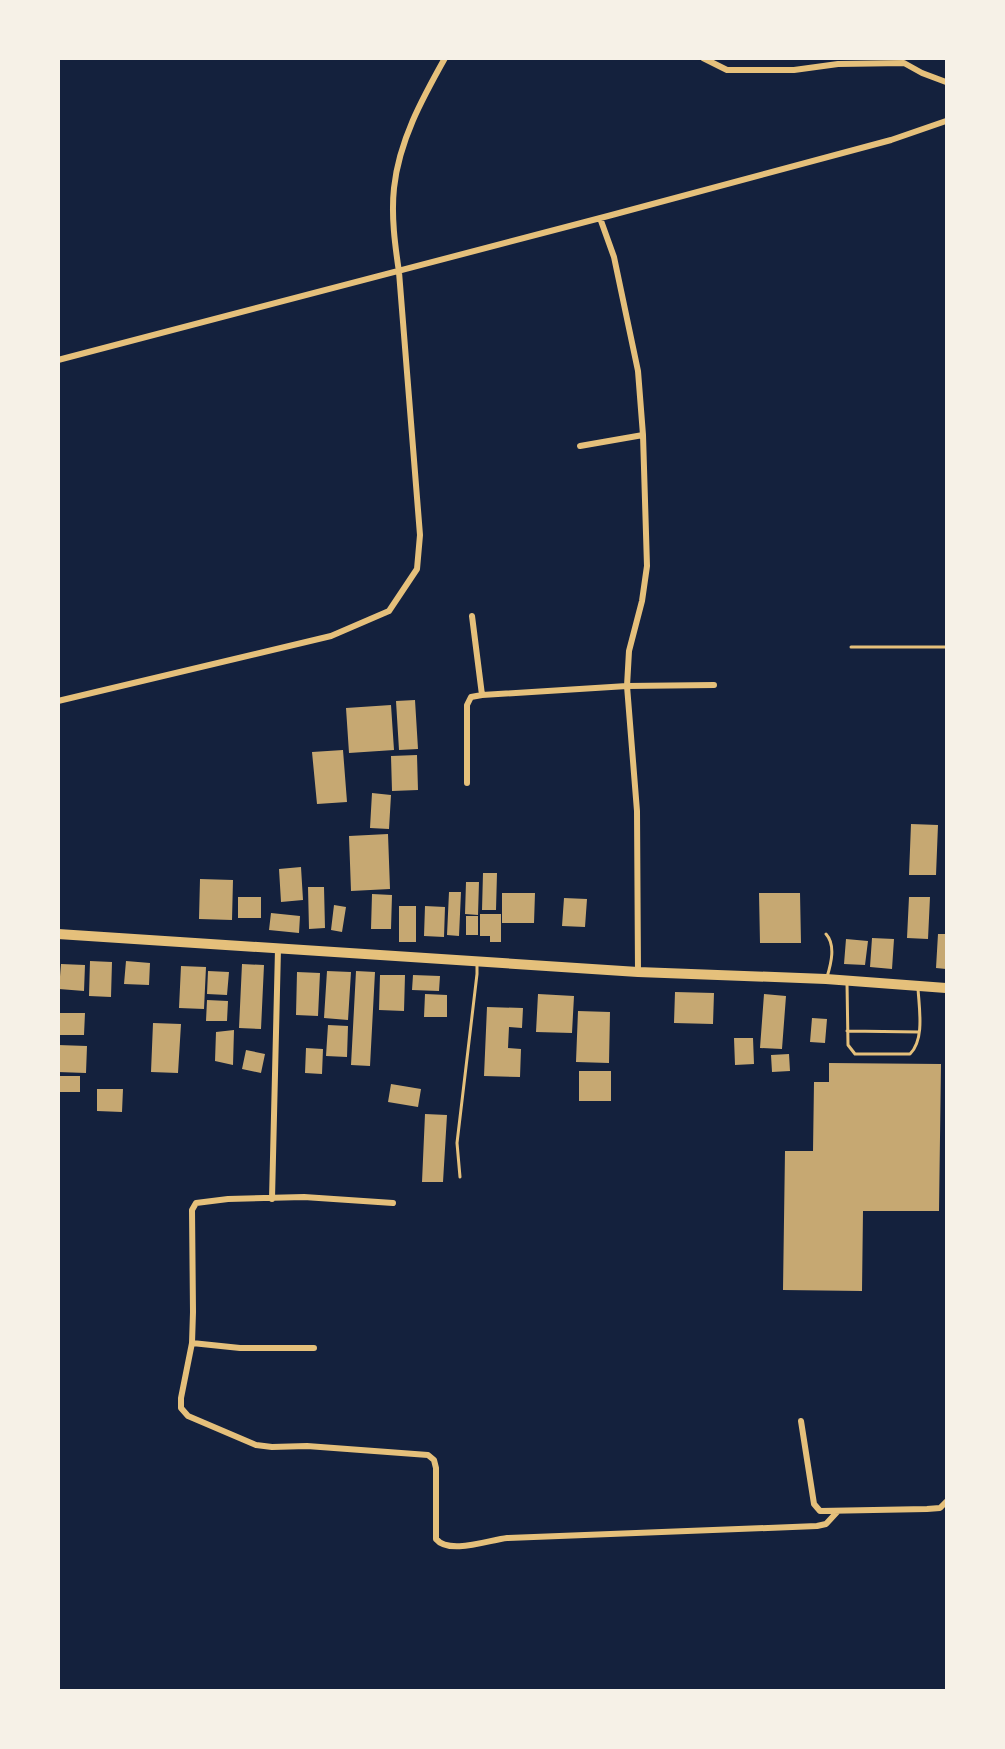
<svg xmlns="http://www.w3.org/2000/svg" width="1005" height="1749" viewBox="0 0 1005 1749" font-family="Overpass,sans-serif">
<rect width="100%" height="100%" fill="#14213d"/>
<path fill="#c6a872" d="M 415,700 L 418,749 L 399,750 L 396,701 Z
M 391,705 L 394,750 L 349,753 L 346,708 Z
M 343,750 L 347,802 L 317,804 L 312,752 Z
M 417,755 L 418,790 L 392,791 L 391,756 Z
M 372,793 L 391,795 L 389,829 L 370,828 Z
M 911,824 L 938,825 L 936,875 L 909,875 Z
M 388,834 L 390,889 L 351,891 L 349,836 Z
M 301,867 L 303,900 L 281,902 L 279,869 Z
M 483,873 L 497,873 L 496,910 L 482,910 Z
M 200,879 L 233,880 L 232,920 L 199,919 Z
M 466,882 L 479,882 L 478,915 L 465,914 Z
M 308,887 L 324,887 L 325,928 L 309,929 Z
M 449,892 L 461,892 L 459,936 L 447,935 Z
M 502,893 L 535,893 L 534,923 L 502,923 Z
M 759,893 L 800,893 L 801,943 L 760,943 Z
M 372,894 L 392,895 L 391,929 L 371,929 Z
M 238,897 L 261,897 L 261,918 L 238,918 Z
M 909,897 L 930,897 L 928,939 L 907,938 Z
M 564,898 L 587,899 L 585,927 L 562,926 Z
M 334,905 L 346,907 L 342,932 L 331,930 Z
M 399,906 L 416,906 L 416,942 L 399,942 Z
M 425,906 L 445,907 L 444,937 L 424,936 Z
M 271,913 L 300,916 L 299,933 L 269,930 Z
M 480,914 L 501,914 L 501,942 L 490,942 L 490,936 L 480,936 Z
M 466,916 L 478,916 L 478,935 L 466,935 Z
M 938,934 L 946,934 L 946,969 L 936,968 Z
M 872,938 L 894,939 L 892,969 L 870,967 Z
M 846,939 L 868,941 L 865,965 L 844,964 Z
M 90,961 L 112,962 L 111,997 L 89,996 Z
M 126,961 L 150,963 L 149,985 L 124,984 Z
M 61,964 L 85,965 L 84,991 L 59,989 Z
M 242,964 L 264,965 L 261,1029 L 239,1028 Z
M 181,966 L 206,967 L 204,1009 L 179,1008 Z
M 208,971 L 229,972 L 227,995 L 207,994 Z
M 327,971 L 351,972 L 348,1020 L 324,1018 Z
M 356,971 L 375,972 L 370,1066 L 351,1065 Z
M 297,972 L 320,973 L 318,1016 L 296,1015 Z
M 380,975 L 405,975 L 404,1011 L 379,1010 Z
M 413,975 L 440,976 L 439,991 L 412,990 Z
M 675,992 L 714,993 L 713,1024 L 674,1023 Z
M 425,994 L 447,995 L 447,1017 L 424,1017 Z
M 538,994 L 574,996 L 572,1033 L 536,1032 Z
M 764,994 L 786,996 L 782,1049 L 760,1048 Z
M 207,1000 L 228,1001 L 227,1021 L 206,1021 Z
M 487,1007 L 523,1008 L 522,1028 L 509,1027 L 508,1048 L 521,1049 L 520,1077 L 484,1076 Z
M 578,1011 L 610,1012 L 609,1063 L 576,1062 Z
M 58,1013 L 85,1013 L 84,1035 L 58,1035 Z
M 812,1018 L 827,1019 L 825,1043 L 810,1042 Z
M 153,1023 L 181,1024 L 178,1073 L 151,1072 Z
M 328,1025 L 348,1026 L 347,1057 L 326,1056 Z
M 234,1030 L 233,1065 L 215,1061 L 216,1032 Z
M 734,1038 L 753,1038 L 754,1064 L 735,1065 Z
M 58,1045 L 87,1046 L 86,1073 L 58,1072 Z
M 306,1048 L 323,1049 L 322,1074 L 305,1073 Z
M 246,1050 L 265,1054 L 261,1073 L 242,1069 Z
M 789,1054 L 790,1071 L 772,1072 L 771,1055 Z
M 829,1063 L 941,1064 L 939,1211 L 863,1211 L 862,1291 L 783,1290 L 785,1151 L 813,1151 L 814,1082 L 829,1082 Z
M 579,1071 L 611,1071 L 611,1101 L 579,1101 Z
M 58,1076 L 80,1076 L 80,1092 L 58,1092 Z
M 391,1084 L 421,1089 L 418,1107 L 388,1102 Z
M 97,1089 L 123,1089 L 122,1112 L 97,1111 Z
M 425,1114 L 447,1115 L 443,1182 L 422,1182 Z"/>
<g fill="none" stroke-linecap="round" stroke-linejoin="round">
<path stroke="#e5c07b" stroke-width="3" d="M 851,647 L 946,647
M 826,934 C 836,945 831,964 827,977
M 847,983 L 848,1045 L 855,1054 L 910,1054 C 925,1039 919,1008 918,988
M 847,1031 L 919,1032
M 460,1177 L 457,1143 L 477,974 L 477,964"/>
<path stroke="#e5c07b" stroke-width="6" d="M 703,58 L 727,70 L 794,70 L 838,64 L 904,63 L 922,73 L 946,82
M 600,218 L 614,257 L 638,371 L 643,435 L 647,566 L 642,601 L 629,651 L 627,686 L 637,811 L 638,972
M 58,360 L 608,216 L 891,140 L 946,121
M 580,446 L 643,435
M 472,616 L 482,695 L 627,686 L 714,685
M 58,701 L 331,636 L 389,611 L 417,569 L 420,535 L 399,272 C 395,245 391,216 394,188 C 399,141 422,99 445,58
M 467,783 L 467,705 L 471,697 L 482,695
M 272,1199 L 278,949
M 393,1203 L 304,1197 L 228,1199 L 196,1203 L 192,1210 L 193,1312 L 192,1343 L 181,1398 L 181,1408 L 188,1416 L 256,1445 L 272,1447 L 307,1446 L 428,1455 L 434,1460 L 436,1468 L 436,1539 C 449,1555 489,1540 507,1538 L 817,1526 L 826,1524 L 838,1511
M 192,1343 L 240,1348 L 314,1348
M 801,1421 L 814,1504 L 820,1511 L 927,1509 L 940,1508 L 946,1502"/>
<path stroke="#e5c07b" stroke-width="10" d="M 58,934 L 638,972 L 826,979 L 946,988"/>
</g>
<rect width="1005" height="1749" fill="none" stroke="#f6f1e7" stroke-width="120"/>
</svg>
